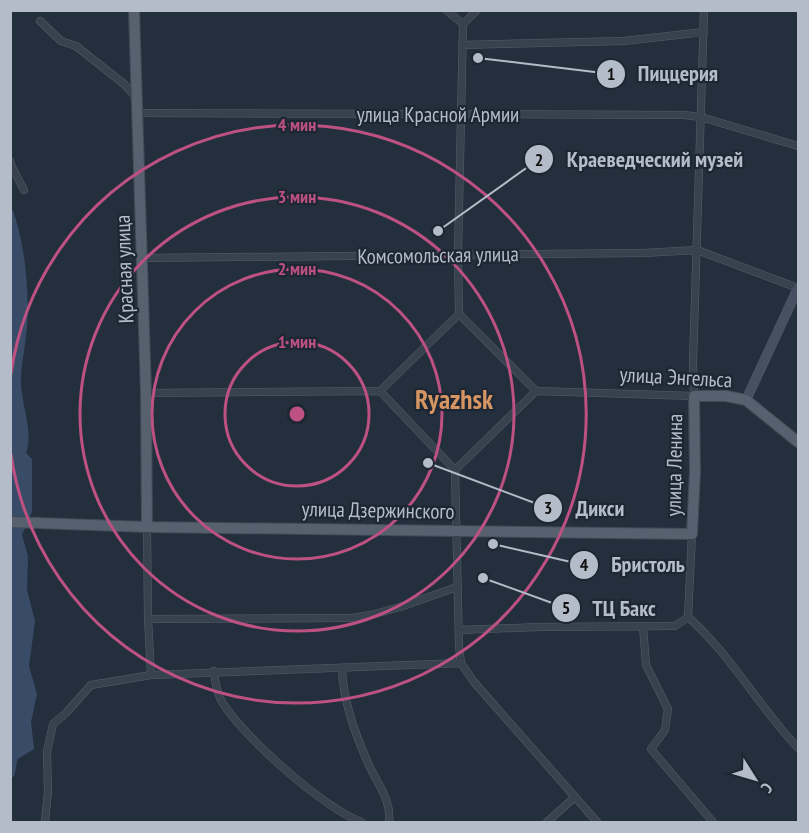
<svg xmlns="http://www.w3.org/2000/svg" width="809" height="833" viewBox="0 0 809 833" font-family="'PT Sans Narrow',sans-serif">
<rect width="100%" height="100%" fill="#242f3e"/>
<path fill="#394c67" d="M 10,204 C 24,234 30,293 27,326 C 26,344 21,363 21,381 C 21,404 34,433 26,453 L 32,459 L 32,512 L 22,535 L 28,556 L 27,590 L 35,621 L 29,666 L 37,694 L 31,722 L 34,749 L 11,763 Z"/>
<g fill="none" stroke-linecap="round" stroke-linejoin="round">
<path stroke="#394c67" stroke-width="10" d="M 10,773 L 14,749"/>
<g stroke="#565f6c" stroke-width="8">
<path id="street" d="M 446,10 L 463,24
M 40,21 L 61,41 L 76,46 L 124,84 L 136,97
M 463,24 L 477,10
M 462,45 L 624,41 L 704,32
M 138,113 L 684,115 L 701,117 L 798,146
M 10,161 L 12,167 L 24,190
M 143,258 L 643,253 L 697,250 L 798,288
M 459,314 L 458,254 L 463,24
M 459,314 L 536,391
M 536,391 L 694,396 L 693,362 L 704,10
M 146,393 L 380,391
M 455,470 L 459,646 L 461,663 L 474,682 L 597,822
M 455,470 L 380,391 L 459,314
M 455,470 L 536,391
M 147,527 L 148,619 L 151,675
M 692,534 L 688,617 C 731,655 759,707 798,748
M 148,619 L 351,618 L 371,615 L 400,607 L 457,587
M 643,626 L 646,665 L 668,709 L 665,730 L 651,749 L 713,822
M 459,630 L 539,627 L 675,626 L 688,617
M 342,669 C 343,700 355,734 368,763 C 376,782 392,800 389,822
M 214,671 C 215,681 216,689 220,698 C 237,732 326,810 361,822
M 45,822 L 48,791 L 47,752 L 53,724 L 66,713 L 91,685 L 151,675 L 461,663
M 547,822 L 575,797"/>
</g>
<g stroke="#565f6c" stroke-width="10">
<path id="secondary" d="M 746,400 L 798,288"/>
</g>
<g stroke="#414a57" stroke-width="12">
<path id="primary" d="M 134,10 L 146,393 L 147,527
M 10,522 L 147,527 L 692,534 L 695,471 L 694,396 L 726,396 L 746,400 L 798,442"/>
</g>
<use href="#street" stroke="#38414e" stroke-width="7"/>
<use href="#secondary" stroke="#465061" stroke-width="9"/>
<use href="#primary" stroke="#56606e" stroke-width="10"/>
</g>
<g fill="none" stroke="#bd5182" stroke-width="3">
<circle cx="297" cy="414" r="72"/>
<circle cx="297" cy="414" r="145"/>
<circle cx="297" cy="414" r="217"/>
<path d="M11 374A289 289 0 1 1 11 454"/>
</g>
<g text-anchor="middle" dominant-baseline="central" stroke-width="4.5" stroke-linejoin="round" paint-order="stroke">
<g font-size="21" fill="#b4bcc9" stroke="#1d2633">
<text x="438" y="114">улица Красной Армии</text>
<text transform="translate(438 255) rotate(-1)">Комсомольская улица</text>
<text transform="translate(124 269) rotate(-92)">Красная улица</text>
<text transform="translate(676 377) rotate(3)">улица Энгельса</text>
<text transform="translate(674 465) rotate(-89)">улица Ленина</text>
<text transform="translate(378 510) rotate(1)">улица Дзержинского</text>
</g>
<g font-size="27" font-weight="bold" fill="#d59563" stroke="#1d2633">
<text x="454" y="399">Ryazhsk</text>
</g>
</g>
<circle cx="297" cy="414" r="9" fill="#bd5182" stroke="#1d2633" stroke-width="3"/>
<g font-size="18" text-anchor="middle" font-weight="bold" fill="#bd5182" stroke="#1d2633" stroke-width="4.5" stroke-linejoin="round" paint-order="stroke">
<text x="297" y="131">4 мин</text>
<text x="297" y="203">3 мин</text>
<text x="297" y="275">2 мин</text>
<text x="297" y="348">1 мин</text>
</g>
<path fill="none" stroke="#b4bcc9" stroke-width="2" d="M478 58L611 74M438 231L539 159M428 463L548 508M493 544L584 565M483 578L566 608"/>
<g fill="#b4bcc9" stroke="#1d2633" stroke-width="2">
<circle cx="478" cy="58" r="6"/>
<circle cx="438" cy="231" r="6"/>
<circle cx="428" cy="463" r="6"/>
<circle cx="493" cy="544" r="6"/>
<circle cx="483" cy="578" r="6"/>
<circle cx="611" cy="74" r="15"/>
<circle cx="539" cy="159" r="15"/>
<circle cx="548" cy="508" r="15"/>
<circle cx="584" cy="565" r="15"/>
<circle cx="566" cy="608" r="15"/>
</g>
<g font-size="18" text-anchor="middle" font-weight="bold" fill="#111">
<text x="611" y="80">1</text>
<text x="539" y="166">2</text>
<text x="548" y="514">3</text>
<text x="584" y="571">4</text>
<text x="566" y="614">5</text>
</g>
<g font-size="22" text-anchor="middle" font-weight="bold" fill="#b4bcc9" stroke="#1d2633" stroke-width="4.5" stroke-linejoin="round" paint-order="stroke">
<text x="678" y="81">Пиццерия</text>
<text x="655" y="167">Краеведческий музей</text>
<text x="600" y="516">Дикси</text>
<text x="648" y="572">Бристоль</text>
<text x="624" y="616">ТЦ Бакс</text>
</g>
<rect width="809" height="833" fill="none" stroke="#b4bcc9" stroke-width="24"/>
<g transform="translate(755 779) rotate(127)" stroke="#1d2633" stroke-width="4.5" paint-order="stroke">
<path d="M0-4.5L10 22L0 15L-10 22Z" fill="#b4bcc9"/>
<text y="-9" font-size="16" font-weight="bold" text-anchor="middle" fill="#b4bcc9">С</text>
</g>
</svg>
